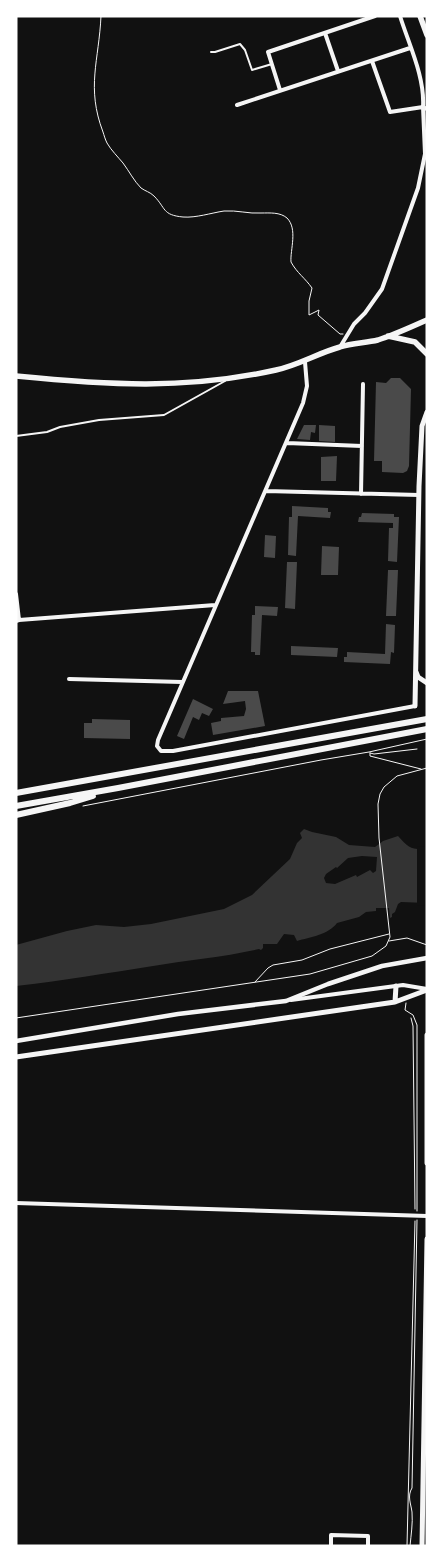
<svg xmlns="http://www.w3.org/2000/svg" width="443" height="1562" viewBox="0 0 443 1562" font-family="'DM Sans',sans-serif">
<rect width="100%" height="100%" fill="#111"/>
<path fill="#333" fill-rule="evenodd" d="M 304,829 L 312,832 L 336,837 L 349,845 L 375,847 L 383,841 L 398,836 C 409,848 411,850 427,849 L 427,903 L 401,902 L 398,904 L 395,912 L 392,914 L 392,917 L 390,918 L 389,908 L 376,908 L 376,911 L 366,912 L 359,917 L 337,923 C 328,935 310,937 297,941 L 294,935 L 284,934 L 277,944 L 263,944 L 263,948 L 261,950 L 259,949 C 224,957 188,960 153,966 C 107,973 62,981 16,986 L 16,945 L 67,931 L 96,925 L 124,927 L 151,924 L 224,909 L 252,895 L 290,859 L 297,843 L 302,838 L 300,833 ZM 362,856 L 377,857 L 376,871 L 373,873 L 370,870 L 357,877 L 356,875 L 335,884 L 326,883 L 324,878 L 326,874 L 336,867 L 337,868 L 348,858 Z"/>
<path fill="#111" d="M 427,846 L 427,906 L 417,905 L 417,847 Z"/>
<path fill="#4a4a4a" d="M 391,378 L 400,378 L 411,389 L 409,466 L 407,471 L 403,473 L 382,472 L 382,461 L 374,461 L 376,382 L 386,383 Z
M 304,425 L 316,425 L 315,433 L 311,432 L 310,440 L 297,439 Z
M 319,425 L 335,426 L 335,442 L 319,441 Z
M 337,456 L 336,481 L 321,481 L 321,457 Z
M 292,506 L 328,508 L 328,512 L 331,512 L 330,518 L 298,516 L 296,556 L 288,555 L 289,517 L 292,517 Z
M 362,513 L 394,514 L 394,517 L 399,517 L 397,562 L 388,561 L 389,528 L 393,528 L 393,523 L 358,522 L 359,517 L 361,517 Z
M 265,535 L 276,536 L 275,558 L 264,557 Z
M 322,546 L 339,547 L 338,575 L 321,575 Z
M 287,562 L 297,562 L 295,609 L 285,608 Z
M 388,570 L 398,570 L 396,616 L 386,616 Z
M 255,606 L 278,607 L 277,616 L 262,615 L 260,655 L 255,655 L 255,652 L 251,652 L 252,615 L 255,615 Z
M 386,624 L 395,625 L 394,653 L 391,652 L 390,664 L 344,662 L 344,657 L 347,657 L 347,652 L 385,654 Z
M 291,646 L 338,648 L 337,657 L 291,655 Z
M 228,691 L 258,691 L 265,726 L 213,735 L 211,723 L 221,721 L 221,718 L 244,716 L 246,709 L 245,701 L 223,704 Z
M 193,699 L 213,709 L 209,716 L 202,713 L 199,720 L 193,717 L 184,739 L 177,736 Z
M 92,719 L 130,720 L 130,739 L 84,738 L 84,723 L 92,723 Z"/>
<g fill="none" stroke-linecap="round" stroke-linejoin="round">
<path stroke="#f5f5f5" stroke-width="1" d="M 101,16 C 99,61 86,87 103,132 C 104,135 105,139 107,143 C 111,150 118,157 123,163 C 129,171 134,181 141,188 C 145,191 150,192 154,196 C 166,208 162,215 183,217 C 196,218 211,213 224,211 C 237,210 249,214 261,213 C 270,213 280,212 287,218 C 298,229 290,250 291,262 C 297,273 305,278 312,288 L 309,301 L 309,315 L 319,310 L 318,315 L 340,334 L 343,334
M 370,753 L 370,756 L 421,769
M 370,753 L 374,754 L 417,749
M 83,806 L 321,760 L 369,752 L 427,739
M 389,941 L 407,938 L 427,945
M 255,982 L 268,968 L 273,965 L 302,960 L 330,949 L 389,934
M 406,1003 L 405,1010 L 413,1015 L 417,1025 L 417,1211
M 16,1018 L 310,974 L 372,956 L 386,946 L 390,937 L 379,838 L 378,804 L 380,794 L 384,787 L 397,776 L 427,768
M 411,1018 L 413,1026 L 415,1209
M 407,1546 L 415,1221
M 410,1546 C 411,1535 413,1523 412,1512 C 411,1504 407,1496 412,1488 L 417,1220"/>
<path stroke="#f5f5f5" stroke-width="2" d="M 211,52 L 215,52 L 240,44 L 245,50 L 252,70 L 272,64
M 16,436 L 47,432 L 60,427 L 99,420 L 164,415 L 225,381"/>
<path stroke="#f5f5f5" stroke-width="4" d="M 400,16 C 409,45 425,77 423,107 L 427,109
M 325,33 L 338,71
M 280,90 L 268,52 L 375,16
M 237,105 L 410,48
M 340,347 L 354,324 L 365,313 L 382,289 L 418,188 L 425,154 L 423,107 L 390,112 L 372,61
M 305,362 L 307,386 L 303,403 L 158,740 L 157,746 L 161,751 L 173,751 L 415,706
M 287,443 L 362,446
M 266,491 L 419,495
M 361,494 L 363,384
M 16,594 L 19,620 L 16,621
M 19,620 L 215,605
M 69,679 L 182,682
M 291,1000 L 403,985 L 427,989
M 16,1203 L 427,1216
M 331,1546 L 331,1535 L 368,1536 L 368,1546"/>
<path stroke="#f5f5f5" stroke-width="4.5" d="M 16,1041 L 178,1014 L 286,1001 L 328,984 L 382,966 L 427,958"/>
<path stroke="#f5f5f5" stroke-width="5" d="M 416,672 L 418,677 L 427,683
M 415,706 L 419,486 L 422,426 L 427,412
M 395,1002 L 396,986
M 427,1035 L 427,1163
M 16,1057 L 395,1002 L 427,990
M 422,1546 L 427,1239"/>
<path stroke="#f5f5f5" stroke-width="5.5" d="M 420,16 L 427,35
M 388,336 L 415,342 L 427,354
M 16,376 C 107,385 186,390 276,370 C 299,365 318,353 340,347 C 352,343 365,343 378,340 C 394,335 411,327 427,320"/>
<path stroke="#f5f5f5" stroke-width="6" d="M 16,793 L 427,719
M 16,806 L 118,788 L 427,729
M 16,815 L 70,803 L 93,796"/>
</g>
<rect width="443" height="1562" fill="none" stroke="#ffffff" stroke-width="35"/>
</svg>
